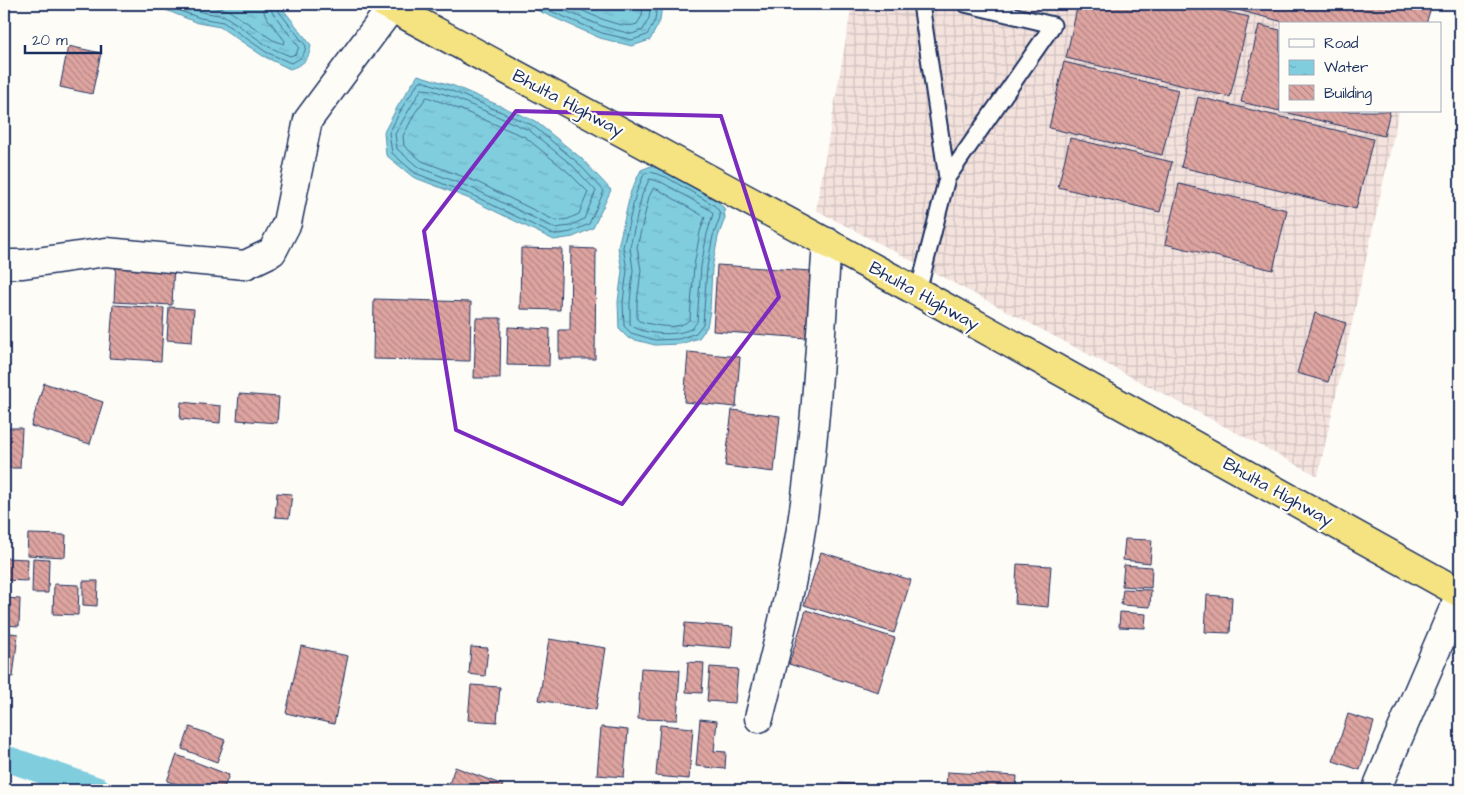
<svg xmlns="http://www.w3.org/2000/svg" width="1464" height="794" viewBox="0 0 1464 794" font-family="'Architects Daughter',sans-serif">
<defs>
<pattern id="industrial-grid" width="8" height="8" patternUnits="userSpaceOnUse" patternTransform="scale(1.25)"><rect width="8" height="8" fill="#f4e2dd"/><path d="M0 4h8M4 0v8" fill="none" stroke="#d1c2c0"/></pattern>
<pattern id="water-ripples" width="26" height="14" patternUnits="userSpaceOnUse" patternTransform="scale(1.25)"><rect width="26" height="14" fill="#80cdde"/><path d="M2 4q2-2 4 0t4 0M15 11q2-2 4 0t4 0" fill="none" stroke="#6eb0c1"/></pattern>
<pattern id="building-back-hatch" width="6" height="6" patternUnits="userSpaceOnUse" patternTransform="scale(1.25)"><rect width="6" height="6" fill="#dea4a0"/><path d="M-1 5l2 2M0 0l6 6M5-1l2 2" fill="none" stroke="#b38686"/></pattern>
</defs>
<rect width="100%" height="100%" fill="#fdfcf7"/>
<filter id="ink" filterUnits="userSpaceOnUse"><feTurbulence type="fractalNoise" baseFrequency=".02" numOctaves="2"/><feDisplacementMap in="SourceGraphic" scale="10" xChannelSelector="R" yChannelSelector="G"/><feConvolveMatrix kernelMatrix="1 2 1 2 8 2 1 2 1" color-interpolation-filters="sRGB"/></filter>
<g filter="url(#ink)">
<path fill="url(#industrial-grid)" d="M 852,4 L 1423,4 L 1419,24 L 1280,24 L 1280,111 L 1399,111 L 1318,476 L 816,210 Z"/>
<path fill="url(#water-ripples)" stroke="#588eab" d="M 151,4 L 279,4 L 311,45 C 309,60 304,64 290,69 L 263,56 L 220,27 L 198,23 Z
M 523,4 L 662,4 L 660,21 L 650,40 L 632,46 L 600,38 Z
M 418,75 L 454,86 L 535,121 L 581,158 L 611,190 L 593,228 L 573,237 L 554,240 L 470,199 L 413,177 L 386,155 L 384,132 L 399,104 Z
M 651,166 L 668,173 L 717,201 L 724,208 L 725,218 L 718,237 L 712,268 L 710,310 L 707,327 L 699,338 L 680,344 L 655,345 L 628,338 L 619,329 L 618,302 L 622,271 L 618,247 L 631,191 L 641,170 Z"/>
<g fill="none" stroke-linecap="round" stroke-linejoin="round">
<path stroke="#436e91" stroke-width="1" d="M 162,4 L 200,18 L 223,22 L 266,52 L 291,63 C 300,59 304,57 306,46 L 277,9 L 276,4
M 179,4 L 201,12 L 225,16 L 269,47 L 290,56 L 296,54 L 299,47 L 272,12 L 270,4
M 201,4 L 228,10 L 273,40 L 284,44 L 285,41 L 265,15 L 262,4
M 534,4 L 602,33 L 632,40 L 647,35 L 655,20 L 657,4
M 549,4 L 604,27 L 632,34 L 643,30 L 649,18 L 651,4
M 568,4 C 584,11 621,31 637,24 L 642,16 L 643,4
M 422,81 L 452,91 L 532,125 L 577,162 L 604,191 L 589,224 L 571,232 L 554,235 L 472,195 L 415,173 L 392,153 L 389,133 L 403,106 L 419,82 Z
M 422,89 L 432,90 L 450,96 L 529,130 L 573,166 L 596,191 L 584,219 L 570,226 L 555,228 L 474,189 L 418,167 L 397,149 L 395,134 L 409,110 Z
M 427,97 L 447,104 L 525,137 L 568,172 L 588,192 L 579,214 L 568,219 L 556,221 L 477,182 L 422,161 L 404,146 L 403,136 L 415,113 Z
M 651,172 L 666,177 L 714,205 L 719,211 L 720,217 L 713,236 L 707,267 L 703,324 L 696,333 L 679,339 L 655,340 L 631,333 L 624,326 L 623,302 L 627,270 L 623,247 L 636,193 L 644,174 Z
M 650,179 L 663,183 L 710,210 L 713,214 L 707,234 L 701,266 L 697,322 C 696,323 693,328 692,328 C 679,337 640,335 630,324 L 630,303 L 633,270 L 630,247 L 642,195 Z
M 654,188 L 659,190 L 705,217 L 700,232 L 694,266 L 690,319 C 679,332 653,325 639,321 L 637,319 L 637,303 L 641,270 L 637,247 L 649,197 Z"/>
<path stroke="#80cdde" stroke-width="26" d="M 4,760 L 11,760 L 98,790"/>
</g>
<path fill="url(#building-back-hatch)" stroke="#1b2f5e" d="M 1078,4 L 1193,4 L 1249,17 L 1230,97 L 1066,58 Z
M 1215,4 L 1432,4 L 1426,24 L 1291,24 Z
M 1259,25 L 1280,30 L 1280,111 L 1241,102 Z
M 68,46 L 101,53 L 92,94 L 60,87 Z
M 1064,62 L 1178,90 L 1162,155 L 1049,128 Z
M 1198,97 L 1373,139 L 1356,209 L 1181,167 Z
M 1280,111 L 1390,111 L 1384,136 Z
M 1070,138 L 1172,162 L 1160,212 L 1058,187 Z
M 1179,184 L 1287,210 L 1273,270 L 1165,244 Z
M 521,248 L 562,249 L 560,310 L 520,309 Z
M 571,248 L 596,249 L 595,359 L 559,359 L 559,330 L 570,330 Z
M 116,260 L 174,263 L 172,305 L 114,302 Z
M 717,265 L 811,271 L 806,338 L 713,331 Z
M 374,299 L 471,302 L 470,361 L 373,359 Z
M 113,305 L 164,308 L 161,361 L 109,358 Z
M 169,307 L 194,309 L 192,342 L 167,340 Z
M 1315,313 L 1346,323 L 1328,382 L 1297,373 Z
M 476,318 L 501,318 L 500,378 L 474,378 Z
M 508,327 L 550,329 L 549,366 L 507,365 Z
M 688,352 L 740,357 L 736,407 L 684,402 Z
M 44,383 L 103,402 L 90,444 L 31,426 Z
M 239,394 L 279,397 L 277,423 L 237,420 Z
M 181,402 L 221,406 L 220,423 L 180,419 Z
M 732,410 L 780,416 L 774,472 L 725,466 Z
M 4,428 L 22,428 L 20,468 L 4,468 Z
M 277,493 L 292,494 L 289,518 L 275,517 Z
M 28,534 L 66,535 L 65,557 L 27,555 Z
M 1125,539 L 1152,540 L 1150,563 L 1123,560 Z
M 821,552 L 911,580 L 894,633 L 804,605 Z
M 4,558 L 28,559 L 27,581 L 4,580 Z
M 33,558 L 49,559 L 48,593 L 32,593 Z
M 1017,564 L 1051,566 L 1048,607 L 1015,604 Z
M 1124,565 L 1152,567 L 1151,588 L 1122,586 Z
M 83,581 L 98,581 L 97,606 L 83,605 Z
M 54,584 L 79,585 L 78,615 L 53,614 Z
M 1123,589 L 1151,590 L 1150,607 L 1121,605 Z
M 1207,595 L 1232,597 L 1230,633 L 1205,632 Z
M 4,598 L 20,599 L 19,626 L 4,625 Z
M 806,610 L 895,638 L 878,692 L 789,664 Z
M 1120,612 L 1146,614 L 1145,628 L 1119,627 Z
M 685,623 L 733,627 L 731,648 L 683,644 Z
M 4,632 L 18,634 L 13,677 L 4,676 Z
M 549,639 L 606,648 L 596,710 L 539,700 Z
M 301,646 L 348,656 L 334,724 L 286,713 Z
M 471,647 L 488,648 L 485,676 L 469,674 Z
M 688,662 L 704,663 L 702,693 L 686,692 Z
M 710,667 L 738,669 L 735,703 L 707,701 Z
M 641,668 L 680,670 L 677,720 L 638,719 Z
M 471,685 L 500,687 L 497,722 L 468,720 Z
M 1348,714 L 1374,722 L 1360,770 L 1333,761 Z
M 700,719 L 717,721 L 714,751 L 726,752 L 725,769 L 696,766 Z
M 660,725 L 693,728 L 689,779 L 656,776 Z
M 190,727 L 225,740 L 217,762 L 182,749 Z
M 601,727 L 628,730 L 624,777 L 597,775 Z
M 177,755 L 229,775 L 223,790 L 192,790 L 167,781 Z
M 455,767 L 503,785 L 500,790 L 447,790 Z
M 947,772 L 1017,776 L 1016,790 L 946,790 Z
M 836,783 L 876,785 L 876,790 L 836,790 Z"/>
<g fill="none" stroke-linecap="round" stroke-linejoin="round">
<g stroke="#1b2f5e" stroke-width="19">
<path id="service" d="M 921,4 L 947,178
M 918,292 L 947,178 L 1053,25 L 965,4"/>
</g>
<g stroke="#1b2f5e" stroke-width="31">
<path id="minor" d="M 4,264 L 23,264 L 106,252 L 245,265 L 272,252 L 287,223 L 308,120 L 394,4
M 759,718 C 774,659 789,601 799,541 C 816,443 820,341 827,242
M 1377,790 L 1379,783 L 1460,594"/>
</g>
<g stroke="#1b2f5e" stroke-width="31">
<path id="trunk" d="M 385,4 L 918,292 L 1460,593"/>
</g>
<use href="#service" stroke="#fdfcf7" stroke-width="15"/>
<use href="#minor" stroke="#fdfcf7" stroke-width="28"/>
<use href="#trunk" stroke="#f5e382" stroke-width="28"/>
</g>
</g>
<path fill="none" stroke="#7b2cbf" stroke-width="4" stroke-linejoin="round" d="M 516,111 L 721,116 L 779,297 L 622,504 L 456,430 L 424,231 Z"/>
<g text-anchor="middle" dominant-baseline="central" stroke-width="4.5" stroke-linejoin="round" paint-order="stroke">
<g font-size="18" fill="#1b2f5e" stroke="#fdfcf7">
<text transform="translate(568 103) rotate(28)">Bhulta Highway</text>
<text transform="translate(924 296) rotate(29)">Bhulta Highway</text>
<text transform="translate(1278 492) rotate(29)">Bhulta Highway</text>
</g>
</g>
<rect width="1464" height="794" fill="none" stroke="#fdfcf7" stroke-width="20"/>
<rect x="10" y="10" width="1444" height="774" fill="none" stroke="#1b2f5e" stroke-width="2" filter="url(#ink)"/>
<rect x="1279" y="22" width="162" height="90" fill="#fdfcf7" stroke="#a3aaba"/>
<rect x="1289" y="39" width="25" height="8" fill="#fdfcf7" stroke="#a3aaba"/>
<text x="1324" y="48" font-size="15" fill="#1b2f5e">Road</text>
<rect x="1289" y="60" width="25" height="15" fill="url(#water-ripples)" stroke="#a3aaba"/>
<text x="1324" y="72" font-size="15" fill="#1b2f5e">Water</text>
<rect x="1289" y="85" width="25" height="15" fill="url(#building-back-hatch)" stroke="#a3aaba"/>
<text x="1324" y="98" font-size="15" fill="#1b2f5e">Building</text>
<path d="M25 45v8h76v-8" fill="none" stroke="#1b2f5e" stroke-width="2.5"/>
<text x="32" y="45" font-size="15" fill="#1b2f5e" stroke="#fdfcf7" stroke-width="4" paint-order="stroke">20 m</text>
</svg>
